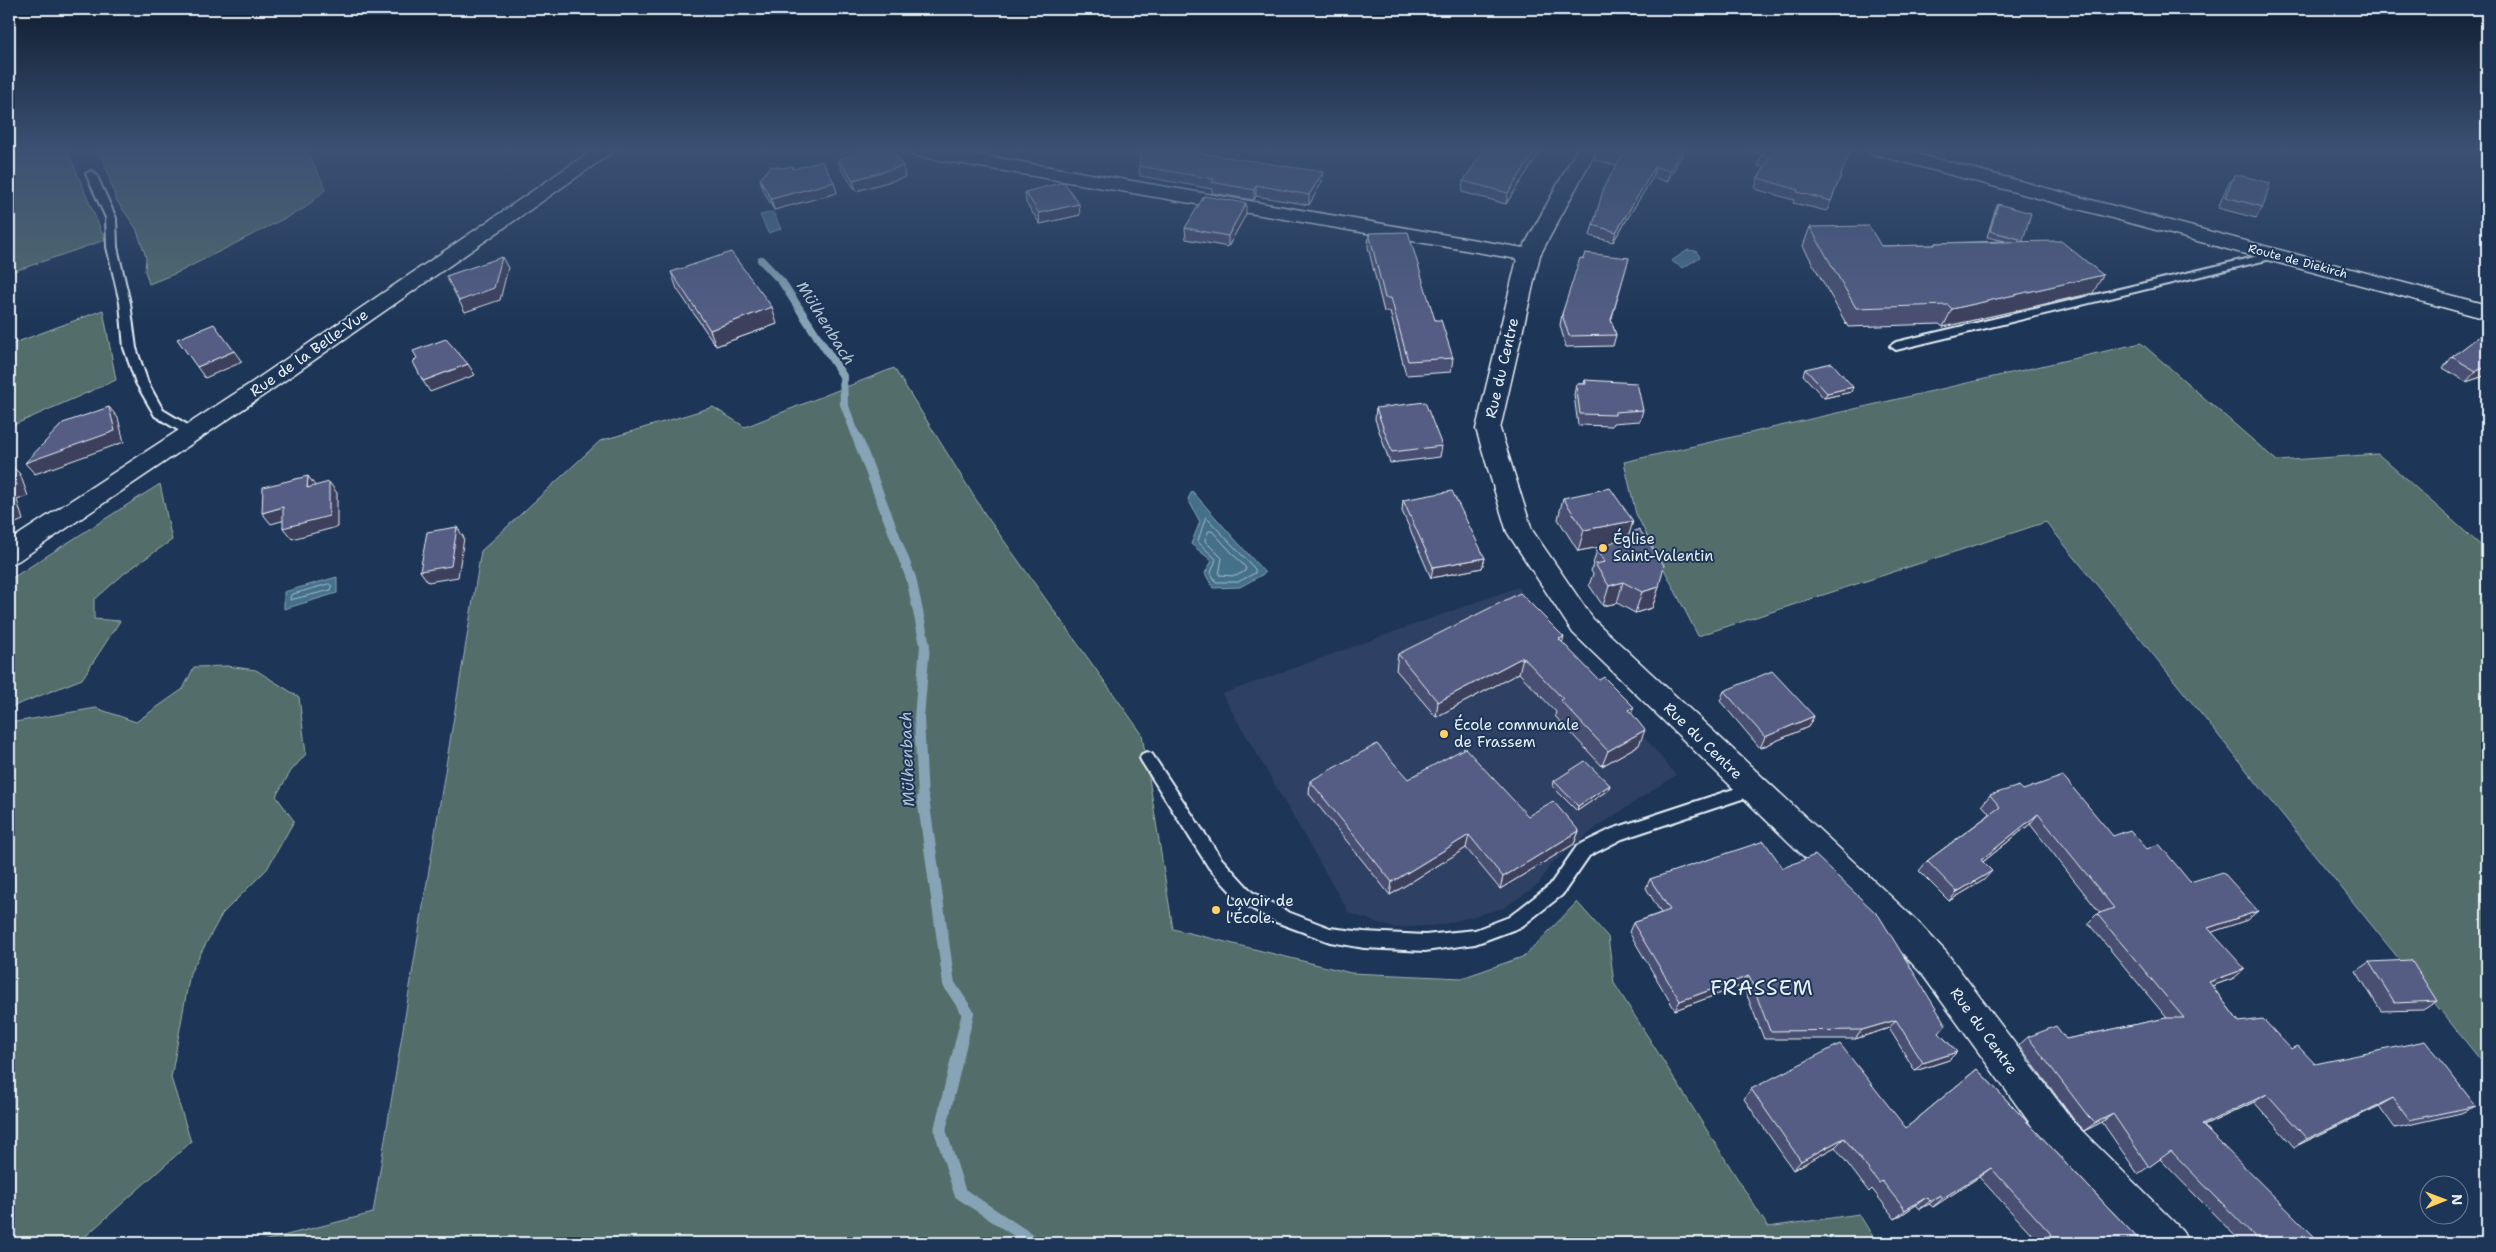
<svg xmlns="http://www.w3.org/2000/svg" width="2496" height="1252" viewBox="0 0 2496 1252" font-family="'Shantell Sans',sans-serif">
<rect width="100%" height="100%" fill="#1d3557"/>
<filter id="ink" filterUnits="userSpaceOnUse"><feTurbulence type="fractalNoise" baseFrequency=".02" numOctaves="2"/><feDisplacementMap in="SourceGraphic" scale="10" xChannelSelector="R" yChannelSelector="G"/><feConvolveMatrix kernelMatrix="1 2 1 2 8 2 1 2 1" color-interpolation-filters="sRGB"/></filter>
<g filter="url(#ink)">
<path fill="#2e4164" d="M 1518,587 L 1676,775 L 1597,827 L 1550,865 L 1539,884 L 1504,908 L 1441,925 L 1394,928 L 1349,913 L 1222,694 Z"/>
<path fill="#536d6a" stroke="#9eafb1" d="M 9,149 L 67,149 L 105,240 L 9,273 Z
M 97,149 L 306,149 L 326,189 L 305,208 L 179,272 L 149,284 L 145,271 L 146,257 L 136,228 L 116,200 L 105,164 Z
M 103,310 L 116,380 L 9,427 L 9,345 Z
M 2141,343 L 2277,461 L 2378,454 L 2487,551 L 2487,1068 L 2046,522 L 1698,636 L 1636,514 L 1624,462 Z
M 894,368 L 985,514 L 1142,734 L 1173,929 L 1351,973 L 1462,978 L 1525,956 L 1577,902 L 1608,937 L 1614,983 L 1768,1227 L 1859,1214 L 1877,1243 L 255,1243 L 373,1213 L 481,551 L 600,441 L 713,407 L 745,427 Z
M 160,484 L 172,540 L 126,572 L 94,600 L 94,619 L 120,621 L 82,679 L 9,708 L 9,580 Z
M 227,666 L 256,670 L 299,697 L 306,754 L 291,771 L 276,796 L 294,821 L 267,869 L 222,914 L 190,973 L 171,1078 L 191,1142 L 78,1243 L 9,1243 L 9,723 L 96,708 L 136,722 L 183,689 L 194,667 Z"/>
<path fill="#44708a" stroke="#86a4b6" d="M 773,212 L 781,229 L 768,233 L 760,215 Z
M 1688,250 L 1696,251 L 1700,257 L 1683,268 L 1671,261 Z
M 1192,491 L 1265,573 L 1240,587 L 1213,588 L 1205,573 L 1212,561 L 1191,544 L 1200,522 L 1188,499 Z
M 337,577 L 337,593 L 284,609 L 284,592 Z"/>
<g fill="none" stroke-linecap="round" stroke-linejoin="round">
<path stroke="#a6bdcc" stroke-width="1" d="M 1206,517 L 1255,569 L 1255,573 L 1238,582 L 1216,582 L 1211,573 L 1216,559 L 1198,542 Z
M 1209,531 L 1212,531 L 1246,568 L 1245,571 L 1236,576 L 1219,575 L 1222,558 L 1205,541 Z
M 329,584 L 332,586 L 331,590 L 290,600 L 291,595 Z"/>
<path stroke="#86a4b6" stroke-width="8" d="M 761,260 L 782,282 L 843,376 L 844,404 L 857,438"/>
<path stroke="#86a4b6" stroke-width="10" d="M 857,437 L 911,578 L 925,645 L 919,718 L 923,799"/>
<path stroke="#86a4b6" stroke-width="12" d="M 923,798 L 949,984 L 968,1013 L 940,1130 L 960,1193 L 1035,1243"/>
<g stroke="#e8f1f8" stroke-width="4">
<path id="service" d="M 91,171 L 96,174 L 116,218 L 117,247 L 130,303 L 136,348 L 148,383 L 163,410 L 196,430 L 198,433 L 196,436 L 188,436 L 155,416 L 136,383 L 124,348 L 120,303 L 107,247 L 106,218 L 86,174 Z
M 2275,252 L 2280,255 L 2279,257 L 1896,350 L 1890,346 L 1896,342 Z
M 1147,752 L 1152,754 L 1221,858 L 1252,892 L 1288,912 L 1330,928 L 1364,932 L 1425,935 L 1475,930 L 1509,917 L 1550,885 L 1577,846 L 1612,829 L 1752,783 L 1757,784 L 1760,789 L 1757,794 L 1622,839 L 1589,856 L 1562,895 L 1521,927 L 1475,944 L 1425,951 L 1364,948 L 1330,942 L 1276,922 L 1240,902 L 1209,868 L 1142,762 L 1140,758 L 1142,754 Z"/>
</g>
<g stroke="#e8f1f8" stroke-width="3">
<path id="minor" d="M 1529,249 L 1536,251 L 1540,255 L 1500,429 L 1532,530 L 1593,619 L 1917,921 L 1946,952 L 2076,1125 L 2182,1230 L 2188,1243 L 2142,1243 L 2050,1151 L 1922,974 L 1893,943 L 1573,633 L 1507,532 L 1476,429 L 1518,255 L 1522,251 Z"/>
</g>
<g stroke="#e8f1f8" stroke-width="3">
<path id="tertiary" d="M 594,149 L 617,149 L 264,395 L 18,561 L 9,564 L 9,541 L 248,385 Z
M 901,149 L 945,149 L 1523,248 L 1577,149 L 1597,149 L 1540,255 L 1536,259 L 1529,261 L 911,155 L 904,153 Z"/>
</g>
<g stroke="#e8f1f8" stroke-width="3">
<path id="secondary" d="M 1867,149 L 1899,149 L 2487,305 L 2487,319 L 1870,153 Z"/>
</g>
<use href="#service" fill="#1d3557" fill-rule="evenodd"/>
<use href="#minor" fill="#1d3557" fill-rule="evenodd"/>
<use href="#tertiary" fill="#1d3557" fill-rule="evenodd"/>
<use href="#secondary" fill="#1d3557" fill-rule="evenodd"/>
</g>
<path fill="#495072" stroke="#e8f1f8" d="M 1542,149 L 1506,204 L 1462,192 L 1463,181 Z
M 1596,149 L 1685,149 L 1667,182 L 1653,177 L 1613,242 L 1590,236 L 1593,225 L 1617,166 L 1594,159 Z
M 1752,149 L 1851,149 L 1827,211 L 1793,203 L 1794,200 L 1755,189 L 1758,178 L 1765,167 L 1758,166 L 1762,154 L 1751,151 Z
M 838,159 L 905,177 L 856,191 L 841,169 Z
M 1139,166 L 1323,172 L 1322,182 L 1309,205 L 1256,196 L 1254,200 L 1212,193 L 1212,189 L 1140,176 Z
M 783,168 L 793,169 L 837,193 L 774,210 L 763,190 L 760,179 Z
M 2234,176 L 2263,207 L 2256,218 L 2218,208 L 2227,186 Z
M 1025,192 L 1080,215 L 1040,224 L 1026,203 Z
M 1998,204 L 2023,240 L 2023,241 L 2093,293 L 1943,327 L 1939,324 L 1848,327 L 1803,246 L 1810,227 L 1881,246 L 1934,245 L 1935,243 L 2005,241 L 1987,237 L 1995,210 Z
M 1246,214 L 1228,247 L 1186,239 L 1185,228 Z
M 1369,233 L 1435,320 L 1453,358 L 1451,372 L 1406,375 L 1390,312 L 1384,312 L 1368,247 Z
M 1629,258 L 1611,321 L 1616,335 L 1613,346 L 1566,347 L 1560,325 L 1562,314 L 1583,259 Z
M 671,272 L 777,324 L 716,346 L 677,289 Z
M 2487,332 L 2487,375 L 2466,382 L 2443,368 L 2452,357 Z
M 1805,369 L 1851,392 L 1824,398 L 1803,375 Z
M 1585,380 L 1643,410 L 1640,421 L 1613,423 L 1612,426 L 1578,425 L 1574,395 L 1576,384 L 1584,384 Z
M 1376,408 L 1442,446 L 1440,457 L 1390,463 L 1375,419 Z
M 1563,498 L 1633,521 L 1629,533 L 1659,587 L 1652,608 L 1635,613 L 1617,603 L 1603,606 L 1589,585 L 1593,574 L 1591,571 L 1597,550 L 1605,546 L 1578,551 L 1558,519 Z
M 1403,500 L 1485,558 L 1482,568 L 1431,578 L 1402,511 Z
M 1562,643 L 1632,714 L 1639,745 L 1602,766 L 1555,716 L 1556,712 L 1519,673 L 1436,717 L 1396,670 L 1398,654 Z
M 1724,691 L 1814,716 L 1808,727 L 1760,748 L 1720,701 Z
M 1408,779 L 1528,816 L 1579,831 L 1574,844 L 1500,889 L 1466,848 L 1390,895 L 1309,794 L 1310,781 Z
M 1554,781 L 1610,785 L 1608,790 L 1577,811 L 1553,787 Z
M 2023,790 L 2113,836 L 2147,849 L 2190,882 L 2247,920 L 2212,932 L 2234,978 L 2212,986 L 2239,1022 L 2291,1049 L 2315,1064 L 2476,1106 L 2461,1113 L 2395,1128 L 2379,1106 L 2294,1147 L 2254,1102 L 2204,1126 L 2307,1243 L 2242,1243 L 2160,1159 L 2138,1174 L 2102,1122 L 2084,1131 L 2077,1124 L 2019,1045 L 2028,1037 L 2066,1039 L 2167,1018 L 2088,923 L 2097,914 L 2100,913 L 2030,824 L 1983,862 L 1984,880 L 1949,901 L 1919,871 L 1927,861 L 1990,814 L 1982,805 L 1990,795 Z
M 1783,868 L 1957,1052 L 1949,1060 L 1915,1071 L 1889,1028 L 1855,1039 L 1764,1039 L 1743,985 L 1675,1010 L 1629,932 L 1633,923 L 1661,913 L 1646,888 L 1650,879 Z
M 2369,962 L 2437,1001 L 2423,1010 L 2381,1011 L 2356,971 Z
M 1977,1069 L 2142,1243 L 2038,1243 L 2039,1242 L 1979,1177 L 1933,1207 L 1929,1204 L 1920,1209 L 1916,1205 L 1895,1219 L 1872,1189 L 1869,1192 L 1835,1147 L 1793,1170 L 1744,1099 L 1751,1089 L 1906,1128 Z"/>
<path fill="#3c415c" stroke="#e8f1f8" d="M 1537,149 L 1542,149 L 1506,204 L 1508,193 Z
M 1682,149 L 1685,149 L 1667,182 L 1670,171 Z
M 903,166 L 905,177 L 856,191 L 853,180 Z
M 1655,167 L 1653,177 L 1613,242 L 1616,232 Z
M 1323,172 L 1322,182 L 1309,205 L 1309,195 Z
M 834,182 L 837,193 L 774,210 L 771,199 Z
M 1256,185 L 1256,196 L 1254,200 L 1254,190 Z
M 1246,203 L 1246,214 L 1228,247 L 1228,236 Z
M 1079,204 L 1080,215 L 1040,224 L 1039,213 Z
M 502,257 L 508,268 L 500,300 L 465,312 L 459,301 Z
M 2103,275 L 2093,293 L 1943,327 L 1952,309 Z
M 772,307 L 777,324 L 716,346 L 710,330 Z
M 234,351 L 242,362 L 205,378 L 197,367 Z
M 468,364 L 475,375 L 430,392 L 423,381 Z
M 2487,367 L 2487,375 L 2466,382 L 2476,371 Z
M 1853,387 L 1851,392 L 1824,398 L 1827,393 Z
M 109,407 L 118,418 L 124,442 L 35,474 L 25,463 Z
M 9,463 L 20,474 L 28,496 L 17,500 L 23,520 L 9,526 Z
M 308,476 L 316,487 L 307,488 Z
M 329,482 L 337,493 L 337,527 L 292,539 L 283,528 Z
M 283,507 L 292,518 L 271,524 L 262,513 Z
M 1633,521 L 1627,542 L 1578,551 L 1584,530 Z
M 457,527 L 464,538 L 458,577 L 428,582 L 420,571 Z
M 1485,558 L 1482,568 L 1431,578 L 1433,567 Z
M 1623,582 L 1617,603 L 1603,606 L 1609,586 Z
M 1659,587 L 1652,608 L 1635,613 L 1642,592 Z
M 1564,637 L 1559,653 L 1559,639 Z
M 1523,657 L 1519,673 L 1436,717 L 1438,702 Z
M 1634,707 L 1628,722 L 1629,710 Z
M 1814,716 L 1808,727 L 1760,748 L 1765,737 Z
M 1645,730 L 1639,745 L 1602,766 L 1608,751 Z
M 1610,785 L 1608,790 L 1577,811 L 1578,806 Z
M 2038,814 L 2030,824 L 1974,869 L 1981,860 Z
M 1579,831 L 1574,844 L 1500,889 L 1503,877 Z
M 1469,835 L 1466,848 L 1390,895 L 1392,882 Z
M 1992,871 L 1984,880 L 1949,901 L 1957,892 Z
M 2258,911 L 2247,920 L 2198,937 L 2208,928 Z
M 2245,969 L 2234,978 L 2198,991 L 2209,982 Z
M 1749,976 L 1743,985 L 1675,1010 L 1680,1001 Z
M 1896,1020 L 1889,1028 L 1855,1039 L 1862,1030 Z
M 1957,1052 L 1949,1060 L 1915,1071 L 1923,1063 Z
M 2267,1094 L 2254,1102 L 2191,1132 L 2202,1125 Z
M 2393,1098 L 2379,1106 L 2294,1147 L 2307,1139 Z
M 2113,1114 L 2102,1122 L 2084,1131 L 2095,1123 Z
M 1844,1138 L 1835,1147 L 1793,1170 L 1801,1161 Z
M 1991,1168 L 1979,1177 L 1933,1207 L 1943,1198 Z
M 1940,1195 L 1929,1204 L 1920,1209 L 1930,1201 Z
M 1927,1197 L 1916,1205 L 1895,1219 L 1905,1210 Z"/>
<path fill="#555d84" stroke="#e8f1f8" d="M 872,149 L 891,149 L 903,166 L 853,180 L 838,159 Z
M 1142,149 L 1174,149 L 1323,172 L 1309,195 L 1256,185 L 1254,190 L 1212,182 L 1214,179 L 1139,166 Z
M 1485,149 L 1537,149 L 1508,193 L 1463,181 Z
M 1597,149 L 1682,149 L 1670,171 L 1655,167 L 1616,232 L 1593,225 L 1604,187 L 1622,156 Z
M 1765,149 L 1851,149 L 1831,201 L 1797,192 L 1798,190 L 1758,178 L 1770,158 L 1761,155 Z
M 822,161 L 834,182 L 771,199 L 760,179 L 771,166 L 783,168 L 792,166 L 793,169 Z
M 2234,176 L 2243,176 L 2270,183 L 2263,207 L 2225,197 Z
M 1064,182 L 1079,204 L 1039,213 L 1025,192 Z
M 1204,196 L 1246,203 L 1228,236 L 1185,228 Z
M 1998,204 L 2031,213 L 2023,240 L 1990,231 Z
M 1869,226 L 1881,246 L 1935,245 L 1935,243 L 2061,241 L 2103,275 L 1952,309 L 1948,305 L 1856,308 L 1810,227 Z
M 1408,232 L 1435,320 L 1441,320 L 1453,358 L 1408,361 L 1391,298 L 1385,298 L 1369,233 Z
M 731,252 L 772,307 L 710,330 L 671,272 Z
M 1585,253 L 1629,258 L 1611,320 L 1616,335 L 1569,336 L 1562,314 L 1580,258 L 1583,259 Z
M 502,257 L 494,288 L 459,301 L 446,276 Z
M 214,324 L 234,351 L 197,367 L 177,339 Z
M 2486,331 L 2487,332 L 2487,367 L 2476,371 L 2452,357 Z
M 446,339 L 468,364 L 423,381 L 413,362 L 417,358 L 413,351 Z
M 1832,363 L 1853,387 L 1827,393 L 1805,369 Z
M 1585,380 L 1637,383 L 1643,410 L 1615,412 L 1615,415 L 1580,414 L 1576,384 L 1586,384 Z
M 1425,402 L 1442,446 L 1392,452 L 1376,408 Z
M 109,407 L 115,431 L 25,463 L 63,423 Z
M 9,463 L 17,485 L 9,488 Z
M 308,476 L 307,488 L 329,482 L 329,516 L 283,528 L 283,507 L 262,513 L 263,487 Z
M 1610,488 L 1633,521 L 1584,530 L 1563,498 Z
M 1452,491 L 1485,558 L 1433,567 L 1403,500 Z
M 9,497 L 12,509 L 9,510 Z
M 457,527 L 451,566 L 420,571 L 427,532 Z
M 1639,529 L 1664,565 L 1659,587 L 1642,592 L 1623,582 L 1609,586 L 1595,564 L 1605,562 L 1597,550 Z
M 1520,593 L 1564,637 L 1559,639 L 1599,680 L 1604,677 L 1634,707 L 1629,710 L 1645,730 L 1608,751 L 1560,700 L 1563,699 L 1523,657 L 1438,702 L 1398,654 Z
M 1772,671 L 1814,716 L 1765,737 L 1724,691 Z
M 1377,744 L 1408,779 L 1465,748 L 1528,816 L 1553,801 L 1579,831 L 1503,877 L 1469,835 L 1392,882 L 1310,781 Z
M 1585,761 L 1610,785 L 1578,806 L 1554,781 Z
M 2063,776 L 2113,836 L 2130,830 L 2147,849 L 2159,844 L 2190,882 L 2223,872 L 2258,911 L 2208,928 L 2245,969 L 2209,982 L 2239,1022 L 2263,1019 L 2291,1049 L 2298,1046 L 2315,1064 L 2425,1041 L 2476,1106 L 2409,1120 L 2393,1098 L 2307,1139 L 2267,1094 L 2202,1125 L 2314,1236 L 2307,1243 L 2261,1243 L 2171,1151 L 2149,1167 L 2113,1114 L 2095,1123 L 2088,1116 L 2028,1037 L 2056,1026 L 2066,1039 L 2166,1018 L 2184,1018 L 2097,914 L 2114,908 L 2038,814 L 1981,860 L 1992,871 L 1957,892 L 1927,861 L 2000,807 L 1990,795 L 2019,786 L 2023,790 Z
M 1764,841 L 1783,868 L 1815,855 L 1879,916 L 1946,1025 L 1939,1033 L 1957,1052 L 1923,1063 L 1896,1020 L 1862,1030 L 1770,1031 L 1749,976 L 1680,1001 L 1633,923 L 1670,910 L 1650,879 Z
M 2411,960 L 2437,1001 L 2395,1003 L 2369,962 Z
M 1840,1044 L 1906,1128 L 1977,1069 L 2142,1243 L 2039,1243 L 2051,1234 L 1991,1168 L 1943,1198 L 1940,1195 L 1930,1201 L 1927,1197 L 1905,1210 L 1882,1181 L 1879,1183 L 1844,1138 L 1801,1161 L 1751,1089 Z"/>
</g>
<linearGradient id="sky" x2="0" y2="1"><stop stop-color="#101d30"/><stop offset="0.46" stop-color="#3a5174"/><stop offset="1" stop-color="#3a5174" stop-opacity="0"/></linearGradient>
<rect width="2496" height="324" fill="url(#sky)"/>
<g fill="#ffd166" stroke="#1d3557" stroke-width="2">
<circle cx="1603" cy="548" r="5"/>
<circle cx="1444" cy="734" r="5"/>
<circle cx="1216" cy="910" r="5"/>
</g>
<g text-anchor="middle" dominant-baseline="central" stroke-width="4" stroke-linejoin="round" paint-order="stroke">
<g font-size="12" fill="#e8f1f8" stroke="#1d3557">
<text transform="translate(2298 261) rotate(15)">Route de Diekirch</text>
</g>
<g font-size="15" fill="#e8f1f8" stroke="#1d3557">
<text transform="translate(309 353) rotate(-35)">Rue de la Belle-Vue</text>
<text transform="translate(1502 368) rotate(-77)">Rue du Centre</text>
<text transform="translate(1703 741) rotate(44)">Rue du Centre</text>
<text transform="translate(1984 1031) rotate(54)">Rue du Centre</text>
</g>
<g font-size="15" fill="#e8f1f8" stroke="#1d3557" text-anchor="start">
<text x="1613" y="539">Église<tspan x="1613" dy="17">Saint-Valentin</tspan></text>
<text x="1454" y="725">École communale<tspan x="1454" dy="17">de Frassem</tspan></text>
<text x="1226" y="901">Lavoir de<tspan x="1226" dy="17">l'École.</tspan></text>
</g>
<g font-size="16" font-style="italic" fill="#afc4d2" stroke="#1d3557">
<text transform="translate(826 323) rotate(58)">Mülhenbach</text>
<text transform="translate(907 759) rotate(-92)">Mülhenbach</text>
</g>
<g font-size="21" letter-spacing="1" fill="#e8f1f8" stroke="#1d3557">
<text x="1762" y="988">FRASSEM</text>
</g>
</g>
<rect width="2496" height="1252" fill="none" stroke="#1d3557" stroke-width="30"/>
<rect x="15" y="15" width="2466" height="1222" fill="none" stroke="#e8f1f8" stroke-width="2" filter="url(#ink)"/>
<g transform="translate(2444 1200) rotate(89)"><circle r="24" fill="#1d3557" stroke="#6e8097"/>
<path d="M0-4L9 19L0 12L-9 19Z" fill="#ffd166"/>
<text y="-8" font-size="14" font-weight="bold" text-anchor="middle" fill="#e8f1f8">N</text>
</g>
</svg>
